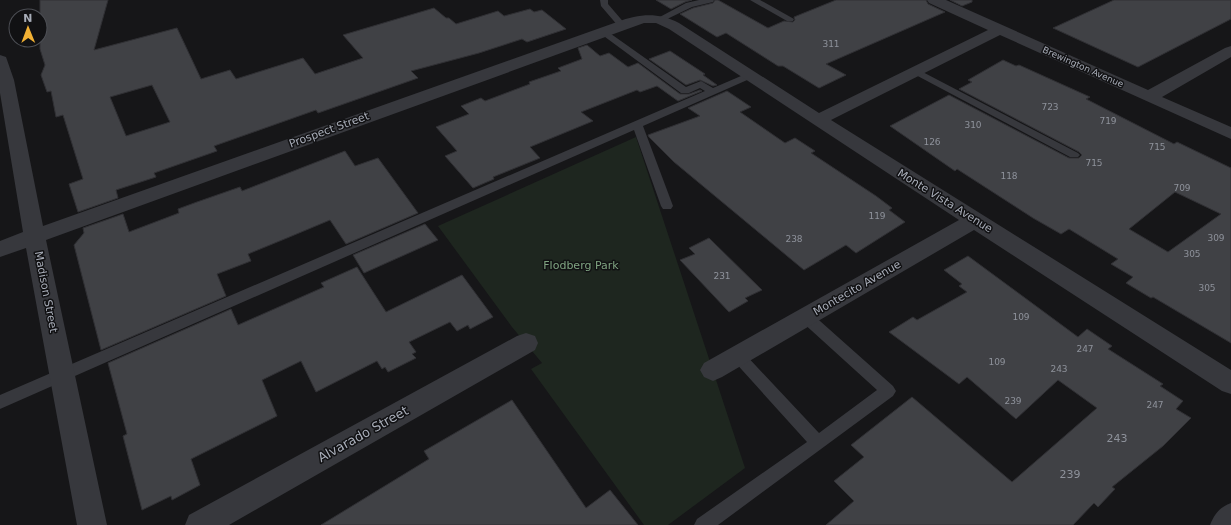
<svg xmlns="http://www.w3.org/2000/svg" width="1231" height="525" viewBox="0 0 1231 525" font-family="'DejaVu Sans',sans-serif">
<rect width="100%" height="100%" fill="#161618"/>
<path fill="#1e261f" d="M 636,137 L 745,468 L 668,525 L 644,525 L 531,369 L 542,363 L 512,327 L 438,226 Z"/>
<path fill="#404145" stroke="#303034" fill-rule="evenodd" d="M 40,0 L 108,0 L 94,50 L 177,28 L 201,79 L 230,70 L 236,79 L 303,58 L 315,74 L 363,58 L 343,35 L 434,8 L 446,18 L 449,18 L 456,24 L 498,11 L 504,16 L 530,9 L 534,12 L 542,10 L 566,29 L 527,42 L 522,39 L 479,53 L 411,71 L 418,78 L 318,113 L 316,110 L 214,146 L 217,151 L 154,173 L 156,177 L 116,190 L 118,198 L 78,212 L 69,184 L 83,179 L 63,115 L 56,117 L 51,91 L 47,92 L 41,75 L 45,65 L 40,49 ZM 152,85 L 170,122 L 126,136 L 110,97 Z
M 656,0 L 692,0 L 685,2 L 671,9 Z
M 715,0 L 718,0 L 768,28 L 784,21 L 793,22 L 795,20 L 794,17 L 836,0 L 926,0 L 928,4 L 945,12 L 826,64 L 846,75 L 819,88 L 783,66 L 778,66 L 726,33 L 717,37 L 680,14 L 693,8 L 713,3 Z
M 950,0 L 972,0 L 972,2 L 962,6 Z
M 1114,0 L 1231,0 L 1231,19 L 1138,67 L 1053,28 Z
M 587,45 L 600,56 L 609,53 L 628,67 L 638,63 L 680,94 L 689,94 L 700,90 L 702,91 L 678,101 L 657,86 L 640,92 L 637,90 L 581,112 L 593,121 L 530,147 L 540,158 L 493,177 L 494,179 L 473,188 L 445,156 L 457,151 L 436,127 L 469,114 L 461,106 L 481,98 L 485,101 L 530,84 L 529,82 L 561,71 L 558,68 L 582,59 L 578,48 Z
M 670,51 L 705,74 L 703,75 L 717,85 L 713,86 L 700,80 L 686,85 L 649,59 Z
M 1003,60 L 1016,66 L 1019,65 L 1090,97 L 1086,99 L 1174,144 L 1177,142 L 1231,168 L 1231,343 L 1153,297 L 1151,298 L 1126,283 L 1133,277 L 1111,264 L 1118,259 L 1069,229 L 1061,234 L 1033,218 L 957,169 L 955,171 L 890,126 L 949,95 L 1069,158 L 1079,158 L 1082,155 L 1079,152 L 959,89 L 972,82 L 968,80 ZM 1175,192 L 1221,214 L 1168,252 L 1129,229 Z
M 727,91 L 751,107 L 740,112 L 785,143 L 795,138 L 815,151 L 811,153 L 876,196 L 892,208 L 889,210 L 905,222 L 856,253 L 846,245 L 804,270 L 674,162 L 649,137 L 648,135 L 700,116 L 688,108 Z
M 345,151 L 355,166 L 378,158 L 418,213 L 346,244 L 330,220 L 287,238 L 248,254 L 251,261 L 217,274 L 226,296 L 101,350 L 74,245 L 84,233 L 83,228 L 123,214 L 129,232 L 179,213 L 178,209 L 197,202 L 240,187 L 242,191 Z
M 425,224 L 438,240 L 364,273 L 353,255 Z
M 709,238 L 762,290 L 745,298 L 748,301 L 729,312 L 680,260 L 695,254 L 689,248 Z
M 968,256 L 1078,337 L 1087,329 L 1112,346 L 1108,349 L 1163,384 L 1160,386 L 1183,401 L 1176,409 L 1191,418 L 1163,446 L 1112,487 L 1115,489 L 1098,507 L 1094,503 L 1073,525 L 826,525 L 854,501 L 834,481 L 864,457 L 851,445 L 912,397 L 1012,482 L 1097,408 L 1058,380 L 1016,419 L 967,377 L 959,384 L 889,332 L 913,317 L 917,320 L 967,292 L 959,286 L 962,284 L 944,270 Z
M 357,267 L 386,312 L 462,275 L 493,317 L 470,329 L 468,325 L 457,331 L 450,322 L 409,342 L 416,352 L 412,354 L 416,358 L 388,372 L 385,367 L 382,369 L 377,361 L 316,392 L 301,361 L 262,380 L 277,416 L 191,459 L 200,485 L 172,500 L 171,496 L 142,510 L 123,436 L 127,434 L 108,363 L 231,309 L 238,325 L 324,287 L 321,283 Z
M 512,400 L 586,508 L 610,490 L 638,525 L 321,525 L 429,459 L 424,451 Z"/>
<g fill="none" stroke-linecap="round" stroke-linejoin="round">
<path fill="#37383d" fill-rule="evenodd" d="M 600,0 L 608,0 L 608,4 L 626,25 L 625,27 L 619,27 L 601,6 Z
M 699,0 L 714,0 L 713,2 L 692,7 L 663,21 L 657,21 L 656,19 L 686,3 Z
M 750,0 L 760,0 L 794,19 L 793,21 L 787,21 Z
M 604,29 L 686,87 L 701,81 L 713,88 L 748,73 L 751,72 L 756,75 L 754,77 L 643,126 L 673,206 L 671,209 L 663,209 L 661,206 L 634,130 L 0,409 L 0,395 L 705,91 L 700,88 L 689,93 L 681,93 L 601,34 L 600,32 L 601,30 Z
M 915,68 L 1078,153 L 1080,155 L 1078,157 L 1070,157 L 912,73 L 910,71 Z
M 806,312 L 811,313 L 893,386 L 896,391 L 893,396 L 718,525 L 694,525 L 697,519 L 807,442 L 733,360 L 731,356 L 733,352 L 738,350 L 743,352 L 819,433 L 877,390 L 801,321 L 799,317 L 801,313 Z"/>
<path fill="#37383d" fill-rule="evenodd" d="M 927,0 L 946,0 L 1148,90 L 1225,48 L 1231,46 L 1231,57 L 1162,97 L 1231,127 L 1231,139 L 1000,35 L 831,120 L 1231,370 L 1231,394 L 1222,391 L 974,230 L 722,377 L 713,381 L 704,377 L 700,370 L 704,363 L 959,220 L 669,29 L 656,23 L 644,23 L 46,240 L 107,525 L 77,525 L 26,248 L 0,257 L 0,241 L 23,232 L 0,93 L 0,55 L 6,57 L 14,80 L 43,226 L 617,22 C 640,14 657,12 679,23 L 819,113 L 988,30 L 929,3 Z
M 526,333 L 535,336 L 538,343 L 535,350 L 229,525 L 185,525 L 189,515 L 517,336 Z"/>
<path fill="#37383d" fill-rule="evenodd" d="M 1231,503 L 1231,525 L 1210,525 C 1215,513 1219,508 1231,503 Z"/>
</g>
<g text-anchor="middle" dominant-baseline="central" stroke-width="3" stroke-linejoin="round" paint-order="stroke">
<g font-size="9" fill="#8e929b">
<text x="831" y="44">311</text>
<text x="1050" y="107">723</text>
<text x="1108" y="121">719</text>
<text x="973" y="125">310</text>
<text x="932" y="142">126</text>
<text x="1157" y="147">715</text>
<text x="1094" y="163">715</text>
<text x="1009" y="176">118</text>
<text x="1182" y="188">709</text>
<text x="877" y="216">119</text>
<text x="1216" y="238">309</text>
<text x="794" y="239">238</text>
<text x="1192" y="254">305</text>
<text x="722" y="276">231</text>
<text x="1207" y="288">305</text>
<text x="1021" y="317">109</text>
<text x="1085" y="349">247</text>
<text x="997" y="362">109</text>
<text x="1059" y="369">243</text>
<text x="1013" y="401">239</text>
<text x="1155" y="405">247</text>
</g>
<g font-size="9" fill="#a8adb8" stroke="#111113">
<text transform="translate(1083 67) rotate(24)">Brewington Avenue</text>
</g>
<g font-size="11" fill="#a8adb8" stroke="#111113">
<text transform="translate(329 130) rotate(-20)">Prospect Street</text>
<text transform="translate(945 201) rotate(32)">Monte Vista Avenue</text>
<text transform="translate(857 288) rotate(-30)">Montecito Avenue</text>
<text transform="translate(46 292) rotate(79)">Madison Street</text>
</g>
<g font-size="11" fill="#7fa381" stroke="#111113">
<text x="581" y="265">Flodberg Park</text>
</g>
<g font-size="11" fill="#8e929b">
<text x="1117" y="438">243</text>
<text x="1070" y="474">239</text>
</g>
<g font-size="13" fill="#a8adb8" stroke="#111113">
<text transform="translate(363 434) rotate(-29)">Alvarado Street</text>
</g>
</g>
<g transform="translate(28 28) rotate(359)"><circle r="19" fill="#111113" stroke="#4d4f55"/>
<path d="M0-3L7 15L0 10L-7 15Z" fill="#f2b134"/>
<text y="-6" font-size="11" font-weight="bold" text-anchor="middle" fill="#a8adb8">N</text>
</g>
</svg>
